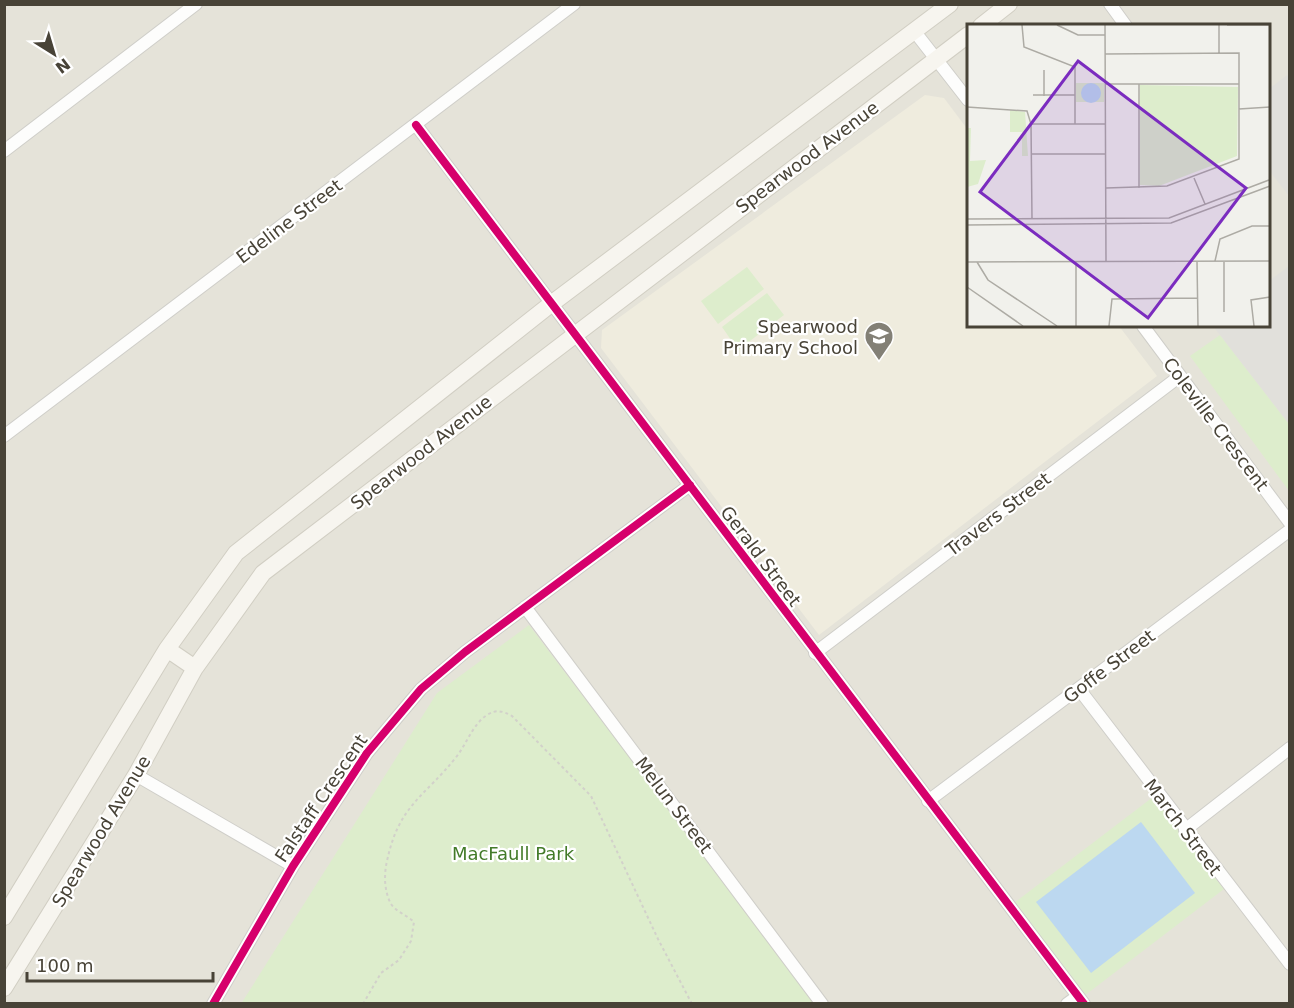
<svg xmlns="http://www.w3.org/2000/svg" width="1294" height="1008" viewBox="0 0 1294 1008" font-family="'DejaVu Sans',sans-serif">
<rect width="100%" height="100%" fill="#f1f1ec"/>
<path fill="#e5e3d9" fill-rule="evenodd" d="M 5,5 L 1289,5 L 1289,1003 L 5,1003 ZM 968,26 L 1268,26 L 1268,326 L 968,326 Z"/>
<path fill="#efecde" d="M 925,95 L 944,98 L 968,130 L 968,326 L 1119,326 L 1157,376 L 819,635 L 601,348 L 602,330 Z"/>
<path fill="#ddedcc" d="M 747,267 L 764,289 L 718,324 L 701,301 Z
M 767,293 L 784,315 L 738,350 L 722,327 Z
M 1220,335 L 1289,424 L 1289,491 L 1190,356 Z
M 529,625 L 816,1003 L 241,1004 L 437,693 Z
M 1153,797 L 1224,889 L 1084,996 L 1014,903 Z"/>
<path fill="#e1e0db" d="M 1287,75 L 1290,78 L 1289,196 L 1268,169 L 1269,89 Z
M 1289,266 L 1289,424 L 1213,326 L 1268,326 L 1269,281 Z"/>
<path fill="#bcd8f0" d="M 1141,822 L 1195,893 L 1091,973 L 1036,902 Z"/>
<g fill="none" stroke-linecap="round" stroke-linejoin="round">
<g stroke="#cfcec9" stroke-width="14">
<path id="minor" d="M 1110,4 L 1126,26
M 915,32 L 968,100
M 416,125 L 1084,1004
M 4,151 L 196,4
M 1143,326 L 1290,523
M 4,436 L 574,4
M 525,607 L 822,1004
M 815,653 L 1180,376
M 1079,689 L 1290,964
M 136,775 L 293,866
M 928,801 L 1290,530
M 1185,830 L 1290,748
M 213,1004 L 293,866 L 367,753 L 421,689 L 465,652 L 690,485
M 1067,1004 L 1078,996"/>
</g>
<g stroke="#d1cec3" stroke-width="18">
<path id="secondary" d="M 981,26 L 1009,4
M 167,649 L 195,668
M 4,917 L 167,649 L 236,553 L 551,304 L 950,4
M 4,988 L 136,775 L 195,668 L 263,573 L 968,35"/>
</g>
<path stroke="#d2d1ca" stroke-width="2" stroke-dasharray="3 3" stroke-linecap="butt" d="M 363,1004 L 381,973 L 399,960 L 411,941 L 414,922 C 407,915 394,911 390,902 C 384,889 384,874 387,861 C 399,804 425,797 457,756 C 467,743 473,724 487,715 C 496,709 503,711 512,716 L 591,796 L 658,939 L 692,1004"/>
<use href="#minor" stroke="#fdfdfc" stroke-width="12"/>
<use href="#secondary" stroke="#f7f5ef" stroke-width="16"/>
<g stroke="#fff" stroke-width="11">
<path id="cycleway" d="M 416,125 L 1084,1004
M 213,1004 L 293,866 L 367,753 L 421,689 L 465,652 L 690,485"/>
</g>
<use href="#cycleway" stroke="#d6006c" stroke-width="8"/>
</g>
<defs>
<g id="school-pin" transform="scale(1.5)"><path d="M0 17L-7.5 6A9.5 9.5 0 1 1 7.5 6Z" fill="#838076" stroke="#fff"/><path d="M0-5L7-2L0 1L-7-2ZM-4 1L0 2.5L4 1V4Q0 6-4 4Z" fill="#fff"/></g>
</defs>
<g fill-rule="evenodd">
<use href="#school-pin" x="879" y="336"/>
</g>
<g text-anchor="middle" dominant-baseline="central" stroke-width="4.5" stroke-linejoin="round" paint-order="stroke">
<g font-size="18" fill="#484337" stroke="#fff">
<text transform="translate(807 157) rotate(-37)">Spearwood Avenue</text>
<text transform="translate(289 221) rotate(-37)">Edeline Street</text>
<text transform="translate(1216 424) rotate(53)">Coleville Crescent</text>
<text transform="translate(421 452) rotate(-38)">Spearwood Avenue</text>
<text transform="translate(998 514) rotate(-37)">Travers Street</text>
<text transform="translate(761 556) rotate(53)">Gerald Street</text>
<text transform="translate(1109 666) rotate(-37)">Goffe Street</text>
<text transform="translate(321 798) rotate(-56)">Falstaff Crescent</text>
<text transform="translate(674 805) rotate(53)">Melun Street</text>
<text transform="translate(1183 827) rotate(53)">March Street</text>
<text transform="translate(101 831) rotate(-59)">Spearwood Avenue</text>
</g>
<g font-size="18" fill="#484337" stroke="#fff" text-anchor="end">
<text x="858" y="326">Spearwood<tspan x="858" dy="21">Primary School</tspan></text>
</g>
<g font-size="18" fill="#437b29" stroke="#fff">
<text x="513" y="853">MacFaull Park</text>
</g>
</g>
<g transform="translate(967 24)">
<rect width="303" height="303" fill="#f1f1ec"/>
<path d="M 109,59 L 137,59 L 137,78 L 109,78 ZM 173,61 L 271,63 L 270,132 L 192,162 L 173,161 ZM 43,86 L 58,88 L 61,132 L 55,132 L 55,108 L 43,108 ZM 0,104 L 4,104 L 3,137 L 19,136 L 11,160 L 0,163 Z" fill="#ddedcc"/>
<path d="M114 69a10 10 0 1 1 20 0a10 10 0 1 1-20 0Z" fill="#bcd8f0"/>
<path fill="none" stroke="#adaba4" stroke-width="1.5" d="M 55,1 L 57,23 L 108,43 L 108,100M 90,1 L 111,11 L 138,11M 138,1 L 139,237M 252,1 L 252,29M 260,1 L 303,1M 138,30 L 272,29 L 272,135 L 200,162 L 139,164M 138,60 L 272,60M 66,71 L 108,71M 77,72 L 77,46M 0,83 L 60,87 L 64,100 L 65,195M 272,85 L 303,83M 64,100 L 139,100M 64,130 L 139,130M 227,154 L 238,180M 172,164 L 172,60M 0,195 L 202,194 L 302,156M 0,201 L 204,199 L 303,162M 230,237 L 231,302M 248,237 L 253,215 L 285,202 L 303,202M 257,237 L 257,288M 0,238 L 303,237M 10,238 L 21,256 L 90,302M 109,238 L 109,302M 0,263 L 56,302M 142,302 L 145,275 L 231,274M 287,302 L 284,276 L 303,273"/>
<path fill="#7b2cbf" fill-opacity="0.15" stroke="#7b2cbf" stroke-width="3" d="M 111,37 L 279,164 L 181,294 L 13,168 Z"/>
<rect width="303" height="303" fill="none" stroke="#484337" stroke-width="3"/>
</g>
<rect width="1294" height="1008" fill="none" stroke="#484337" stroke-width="12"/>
<g transform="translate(54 54) rotate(143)" stroke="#ffffff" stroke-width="4.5" paint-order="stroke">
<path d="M0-4.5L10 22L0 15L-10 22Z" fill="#484337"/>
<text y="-9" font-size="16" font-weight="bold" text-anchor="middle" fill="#484337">N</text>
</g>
<path d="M27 972v9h186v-9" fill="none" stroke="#484337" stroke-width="3"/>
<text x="36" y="972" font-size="18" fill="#484337" stroke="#ffffff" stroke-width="4.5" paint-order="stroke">100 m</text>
</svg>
